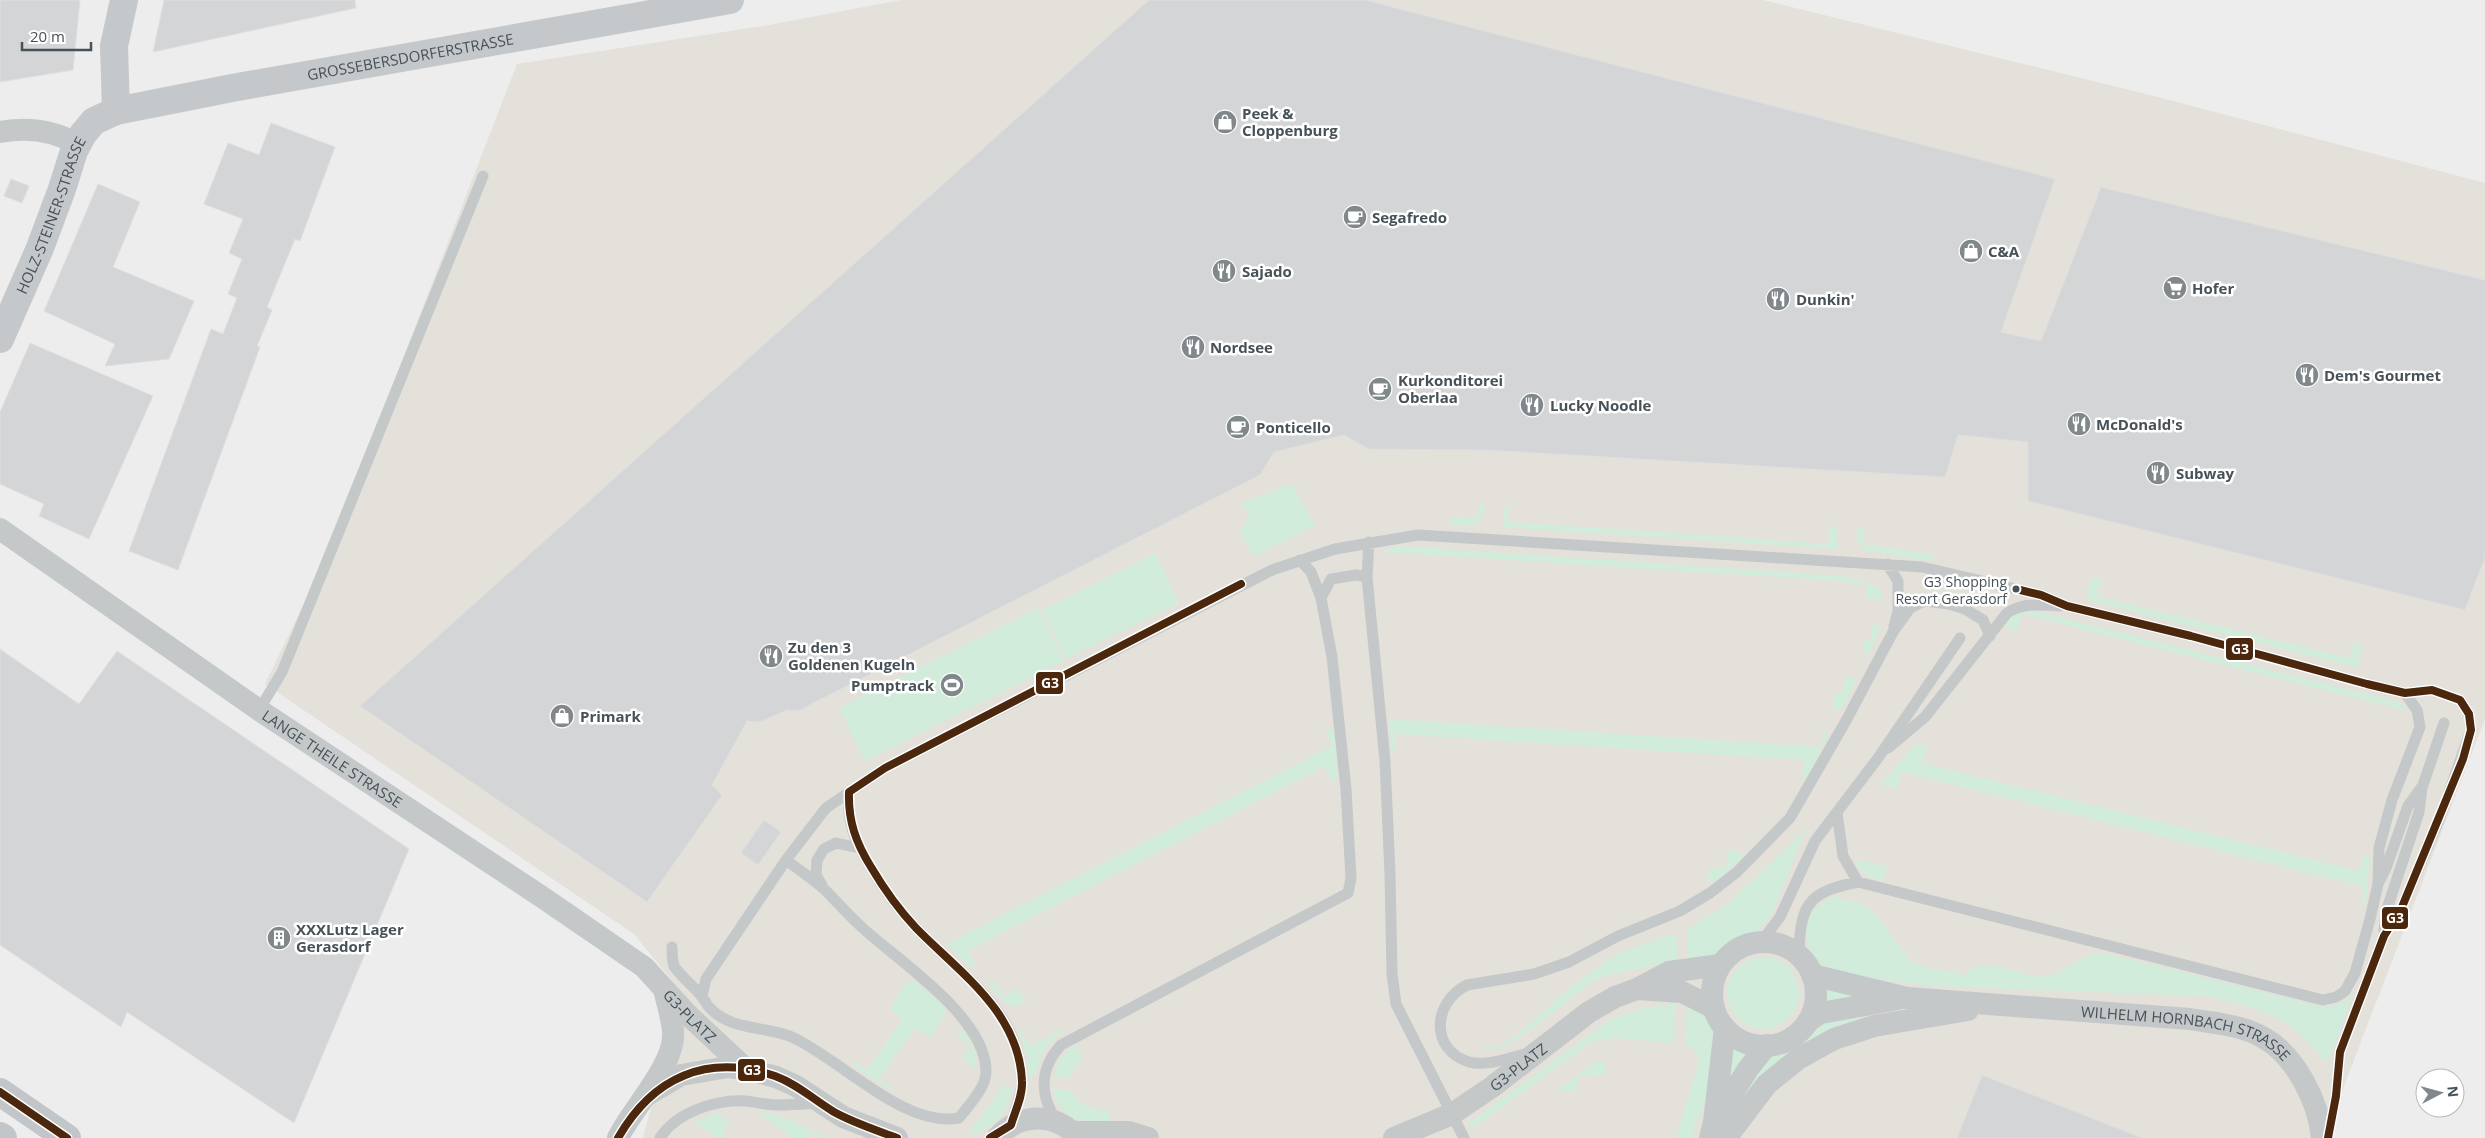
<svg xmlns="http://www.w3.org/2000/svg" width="2485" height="1138" viewBox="0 0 2485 1138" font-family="'Open Sans',sans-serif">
<rect width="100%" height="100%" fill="#eeeded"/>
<path fill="#e4e0da" d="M 901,0 L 1763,0 L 2154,96 L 2485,183 L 2485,719 L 2324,1138 L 643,1138 L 682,993 L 634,934 L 265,684 L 344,521 L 395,379 L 517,64 L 769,25 Z"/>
<path fill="#d2ecdb" d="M 1292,484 L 1315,526 L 1253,557 L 1240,530 L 1249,517 L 1242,502 Z
M 1480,503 L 1485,506 C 1485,516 1481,520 1474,526 L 1450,525 L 1451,517 L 1478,518 Z
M 1509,505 L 1508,522 L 1828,544 L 1830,525 L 1838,529 L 1837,549 L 1503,527 L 1504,507 Z
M 1858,527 L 1864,529 L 1863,544 L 1933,554 L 1931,561 L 1866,551 L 1856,540 Z
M 1401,546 L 1842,576 C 1858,579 1874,581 1883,595 L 1879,601 L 1866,599 L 1867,585 L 1842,581 L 1382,552 L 1388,548 Z
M 1155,553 L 1179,603 L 1066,659 L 1042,610 Z
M 2095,578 L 2101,579 L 2097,596 L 2349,658 L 2354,642 L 2359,643 L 2362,647 L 2358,668 L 2086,600 L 2091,580 Z
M 1038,608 L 1064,661 L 865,761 L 839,708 Z
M 2031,610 L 2399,702 L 2409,712 L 2022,614 L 2017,632 L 2007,628 L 2007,620 L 2019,612 Z
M 1873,622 L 1881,627 L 1869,653 L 1863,654 L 1864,640 L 1871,640 Z
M 1844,677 L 1857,679 L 1842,709 L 1834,709 L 1834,693 L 1842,693 Z
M 1389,719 L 1821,747 L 1823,729 L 1828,735 L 1807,778 L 1802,777 L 1804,760 L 1396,734 L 1395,751 L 1391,748 Z
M 1329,728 L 1334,732 L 1338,776 L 1332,782 L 1324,767 L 969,950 L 976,966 L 969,966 L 946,944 L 1332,746 L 1326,733 Z
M 1916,743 L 1927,746 L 1922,763 L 2359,871 L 2364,854 L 2370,857 L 2366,902 L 2363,905 L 2360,905 L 2364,888 L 2356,885 L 1918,776 L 1902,772 L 1897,789 L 1884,786 L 1883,782 Z
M 1806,829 L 1772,914 L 1758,931 L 1740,938 L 1712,957 L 1687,963 L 1687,932 L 1691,926 L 1728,904 Z
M 1728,850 L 1742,853 L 1743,858 L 1713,883 L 1708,882 L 1710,867 L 1726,867 Z
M 1859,860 L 1887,866 L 1883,881 C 1872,880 1863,874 1856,866 L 1856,862 Z
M 1838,895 L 1840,900 C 1881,900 1881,929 1905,953 C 1908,957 1912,962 1916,964 C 1930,970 1950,971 1966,975 L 1972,967 C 1984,966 1995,965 2007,969 C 2020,972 2030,978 2044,976 C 2069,973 2078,952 2104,953 L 2325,1007 L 2344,1002 L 2353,994 L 2332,1052 L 2325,1063 C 2291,1015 2257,1006 2202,996 L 1934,986 L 1842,975 C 1798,960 1792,911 1838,895 Z
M 1670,935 L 1677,936 L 1677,958 L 1675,961 L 1606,976 L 1592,982 L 1520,1038 L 1496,1049 L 1481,1051 L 1485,1047 L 1497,1046 L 1516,1036 L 1573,985 L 1606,961 L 1623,952 Z
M1727 993a36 36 0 1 1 72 0a36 36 0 1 1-72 0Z
M 994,980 L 1004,996 L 1018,988 L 1025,1003 C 1007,1012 999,996 989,983 Z
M 908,981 L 915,981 L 945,1007 L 946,1013 L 930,1038 L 915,1028 L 879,1079 L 894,1089 L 890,1090 L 853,1066 L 853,1061 L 867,1070 L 902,1019 L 889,1009 Z
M 1823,987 L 1863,995 L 1822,1004 Z
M 1675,1004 L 1674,1043 L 1615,1038 L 1592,1042 L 1468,1132 L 1470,1122 L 1610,1020 C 1632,1010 1651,1006 1675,1004 Z
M 1687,1004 C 1740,1029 1706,1096 1691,1138 L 1676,1138 L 1699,1059 L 1694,1050 L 1685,1044 Z
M 1869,1016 L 1869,1019 L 1742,1098 L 1765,1060 L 1793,1046 L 1816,1026 L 1830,1020 Z
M 962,1029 L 973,1045 L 977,1070 L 961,1059 L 971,1046 L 956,1036 Z
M 1062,1029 L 1063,1032 L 1045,1048 L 1035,1076 L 1029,1077 L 1027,1056 L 1019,1031 L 1021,1030 L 1030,1046 Z
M 1075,1044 L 1083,1060 L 1076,1066 L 1069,1078 L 1054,1077 L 1058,1062 Z
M 1734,1045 L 1741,1050 L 1750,1052 L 1727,1083 Z
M 1596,1061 L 1606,1062 L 1605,1076 L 1579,1075 L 1577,1092 L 1557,1090 Z
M 1004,1085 L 1013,1087 C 1009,1112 995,1128 970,1135 L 970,1131 Z
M 1052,1089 L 1071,1091 C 1080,1107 1092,1109 1109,1111 L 1109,1123 L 1074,1120 L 1056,1102 Z
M 755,1110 L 785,1118 L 829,1138 L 821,1138 L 812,1132 L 807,1138 L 793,1138 Z
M 716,1113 L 730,1123 L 722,1134 L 727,1138 L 718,1138 L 694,1122 Z"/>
<path fill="#d4d5d6" stroke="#dfdfe0" d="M 0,0 L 80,0 L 73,70 L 0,82 Z
M 164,0 L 355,0 L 356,8 L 153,52 Z
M 1149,0 L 1365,0 L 2055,179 L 2001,332 L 2041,341 L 2101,187 L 2485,280 L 2485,558 L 2465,610 L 2028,501 L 2028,442 L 1958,435 L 1945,477 L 1486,450 L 1369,449 L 1344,435 L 1274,452 L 1260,475 L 798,711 L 787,710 L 760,722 L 747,721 L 712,785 L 722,795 L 647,902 L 360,706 Z
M 271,123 L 335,147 L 300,241 L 295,239 L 267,307 L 272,310 L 257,346 L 260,347 L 178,570 L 129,551 L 211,329 L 223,334 L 237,298 L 228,294 L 242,259 L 229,253 L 243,219 L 204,204 L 228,143 L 259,155 Z
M 11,179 L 29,186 L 22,203 L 4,196 Z
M 98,184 L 140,202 L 113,267 L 194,301 L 169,359 L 105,366 L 115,344 L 44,311 Z
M 30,343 L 153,396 L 89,539 L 39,516 L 44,504 L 0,484 L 0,412 Z
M 0,649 L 79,704 L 117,651 L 409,849 L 294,1123 L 127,1012 L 121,1027 L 0,945 Z
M 764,820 L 781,832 L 758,865 L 741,853 Z
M 1982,1075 L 2140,1137 L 2139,1138 L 1957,1138 Z"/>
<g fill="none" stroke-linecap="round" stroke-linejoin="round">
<path stroke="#c4c8c9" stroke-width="11" d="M 1369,542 L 1367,577 L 1385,761 L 1390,873 L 1392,974 L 1396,1004 L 1464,1138
M 1887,564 L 1898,581 L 1898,612 L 1894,626
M 1321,598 L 1331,579 L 1356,575 L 1367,577
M 259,710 L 282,672 L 483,176
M 1888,748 L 1925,717 L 2007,613 C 2024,602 2041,605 2061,606
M 849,792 C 847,824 854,839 870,866 C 883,889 900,912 918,930 C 963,977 1019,1009 1022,1081 C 1022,1095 1014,1112 1011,1125
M 1837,813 L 1843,856 L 1858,882
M 2379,882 L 2386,868 L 2408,806 L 2421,788
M 822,885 L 816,875 L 817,860 L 824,849 L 836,843 L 859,848
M 2384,932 L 2386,912 L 2419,812 L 2422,788 L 2444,723
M 1761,942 L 1780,917 L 1815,841 L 1878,758 L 1960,638
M 672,947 C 672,952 672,961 674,966 C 681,977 694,986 702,997 C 705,1000 707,1006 711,1009 C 732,1031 767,1026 792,1037 C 842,1060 904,1128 959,1118 C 968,1106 986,1088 986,1072 C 987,1019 902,963 866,931 C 851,918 839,904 825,890 C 813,879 799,870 786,860
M 1799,956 C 1800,905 1807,892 1858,882 L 2323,1000 L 2336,997 L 2345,991 L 2355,973 L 2370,919 L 2378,884 L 2379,848 L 2392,800 L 2420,727 L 2417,710 L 2405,693
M 702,996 L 706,979 L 786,860 L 826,808 L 885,768 L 1272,570 L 1335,549 L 1418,535 L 1922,567 L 2041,595 L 2067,606 L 2191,636 L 2367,684 L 2405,693 L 2432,690 L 2460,700 L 2469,714 L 2471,730 L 2439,820 L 2402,907 L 2384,936 L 2340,1052 L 2336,1096 L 2328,1136
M 1527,1054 C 1509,1057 1487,1067 1469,1062 C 1429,1049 1433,1002 1467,985 L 1534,974 L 1569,962 L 1618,936 L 1680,911 L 1710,893 L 1737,872 L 1790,818 L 1847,719 L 1893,632 L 1910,608 L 1924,601 L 1949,604 L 1965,609 L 1983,620 L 1990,636
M 1056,1120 C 1039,1094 1040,1068 1061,1045 L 1348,893 L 1351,878 L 1346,789 L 1332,657 L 1321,598 L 1311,572 L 1300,560
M 660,1138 C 676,1112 717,1099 746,1101 C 756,1102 767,1105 777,1105 C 790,1105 803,1104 816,1103"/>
<g stroke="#c4c8c9" stroke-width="22">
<path d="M 0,132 C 27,127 53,130 77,144"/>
<path id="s1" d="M 0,529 L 259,710 L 542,897 L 644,967 L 687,1014 L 746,1069"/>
<circle cx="1764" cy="994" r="52"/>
<path id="s2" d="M 1812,975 L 1907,998 L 2190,1019 C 2214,1023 2242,1025 2264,1038 C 2296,1056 2319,1103 2322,1138"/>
<path d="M 1637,989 L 1682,992 L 1714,1008"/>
<path d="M 1808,1021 L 1821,1013 L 1898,999"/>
<path d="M 647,1095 L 681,1075 L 728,1067 L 746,1069 L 776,1077 L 796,1086 L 843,1117 L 897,1138"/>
<path d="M 1718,1117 L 1748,1069 L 1767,1045"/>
<path d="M 1073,1132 L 1129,1132 L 1148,1138"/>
<path d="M 618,1138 C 631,1110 676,1064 673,1032 C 672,1018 667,1003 664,989"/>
<path d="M 997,1138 C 1019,1112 1057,1112 1078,1138"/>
<path id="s3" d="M 1394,1138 L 1452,1114 L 1492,1087 L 1589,1012 L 1615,997 L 1637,989 L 1669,972 L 1720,965"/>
<path d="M 1710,1138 L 1714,1122 L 1725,1028"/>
<path d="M 1726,1138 L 1767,1084 L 1798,1059 L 1834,1039 L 1874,1026 L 1968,1010"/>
</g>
<g stroke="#c5c8ca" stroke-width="28">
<path d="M 116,111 L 114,46 L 124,0"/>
<path id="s4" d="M 0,339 L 40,248 L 62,189 L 74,151 L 83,134 L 94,121 L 116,111 L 232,88 L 730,0"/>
</g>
<path stroke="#c3c6c8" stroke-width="28" d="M 0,1092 L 67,1138
M 0,1136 L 3,1138"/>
<g stroke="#fff" stroke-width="11">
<path id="bus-1" d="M 2016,589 L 2041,595 L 2067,606 L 2191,636 L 2367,684 L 2405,693 L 2432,690 L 2460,700 L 2469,714 L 2471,730 L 2463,759 L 2402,907 L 2384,936 L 2340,1052 L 2336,1096 L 2328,1138
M 0,1092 L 67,1138
M 618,1138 C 653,1077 707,1053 775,1076 C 797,1084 814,1100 834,1112 C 854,1123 876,1130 897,1138
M 990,1138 L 1011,1125 C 1015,1111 1023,1096 1022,1081 C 1019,1012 960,973 916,928 C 899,910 884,889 871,867 C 856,843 848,821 849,792 L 885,768 L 1241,584"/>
</g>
<use href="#bus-1" stroke="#4b270d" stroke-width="8"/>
</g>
<defs>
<g id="shop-disc" transform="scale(1.25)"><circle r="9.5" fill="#81888c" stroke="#fff"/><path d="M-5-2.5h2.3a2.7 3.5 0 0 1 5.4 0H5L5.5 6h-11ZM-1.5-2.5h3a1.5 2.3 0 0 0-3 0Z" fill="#fff"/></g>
<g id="cafe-disc" transform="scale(1.25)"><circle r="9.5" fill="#81888c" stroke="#fff"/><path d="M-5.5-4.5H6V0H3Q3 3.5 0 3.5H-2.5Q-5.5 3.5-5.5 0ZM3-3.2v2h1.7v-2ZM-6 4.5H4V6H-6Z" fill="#fff"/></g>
<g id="restaurant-disc" transform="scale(1.25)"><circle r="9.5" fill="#81888c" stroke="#fff"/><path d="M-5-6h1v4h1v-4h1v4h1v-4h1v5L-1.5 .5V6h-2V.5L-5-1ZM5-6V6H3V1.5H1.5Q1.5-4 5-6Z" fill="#fff"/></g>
<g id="supermarket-disc" transform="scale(1.25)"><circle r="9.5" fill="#81888c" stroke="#fff"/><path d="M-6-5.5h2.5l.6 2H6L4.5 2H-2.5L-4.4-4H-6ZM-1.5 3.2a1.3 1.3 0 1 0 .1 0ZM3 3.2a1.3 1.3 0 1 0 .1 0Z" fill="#fff"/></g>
<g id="stadium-disc" transform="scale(1.25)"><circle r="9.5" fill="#81888c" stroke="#fff"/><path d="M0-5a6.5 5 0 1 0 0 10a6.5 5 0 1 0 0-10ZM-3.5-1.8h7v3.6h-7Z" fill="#fff"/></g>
<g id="building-disc" transform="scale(1.25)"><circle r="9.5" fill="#81888c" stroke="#fff"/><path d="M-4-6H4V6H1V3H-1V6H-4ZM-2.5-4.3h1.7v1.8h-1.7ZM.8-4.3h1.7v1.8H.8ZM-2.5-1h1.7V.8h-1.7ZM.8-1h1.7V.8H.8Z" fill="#fff"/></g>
</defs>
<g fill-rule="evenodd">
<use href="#shop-disc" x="1225" y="122"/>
<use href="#cafe-disc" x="1355" y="217"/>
<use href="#shop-disc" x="1971" y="251"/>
<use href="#restaurant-disc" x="1224" y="271"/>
<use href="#supermarket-disc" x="2175" y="288"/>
<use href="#restaurant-disc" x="1778" y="299"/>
<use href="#restaurant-disc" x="1193" y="347"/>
<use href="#restaurant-disc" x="2307" y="375"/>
<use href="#cafe-disc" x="1380" y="389"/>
<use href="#restaurant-disc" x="1532" y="405"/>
<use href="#restaurant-disc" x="2079" y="424"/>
<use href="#cafe-disc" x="1238" y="427"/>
<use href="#restaurant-disc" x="2158" y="473"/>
<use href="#restaurant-disc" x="771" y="656"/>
<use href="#stadium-disc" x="952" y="685"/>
<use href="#shop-disc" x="562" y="716"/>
<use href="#building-disc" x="279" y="938"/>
</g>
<circle fill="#465158" stroke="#fff" stroke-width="2" cx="2016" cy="589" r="4.5"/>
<g text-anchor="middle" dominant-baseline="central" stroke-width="5" stroke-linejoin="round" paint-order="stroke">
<g font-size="14" fill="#465158" stroke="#fff" text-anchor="end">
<text x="2007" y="581">G3 Shopping<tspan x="2007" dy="17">Resort Gerasdorf</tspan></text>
</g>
<g font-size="15" fill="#465158" stroke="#fff">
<text stroke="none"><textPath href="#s4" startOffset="562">GROSSEBERSDORFERSTRASSE</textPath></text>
<text stroke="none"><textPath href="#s4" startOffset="134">HOLZ-STEINER-STRASSE</textPath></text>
<text stroke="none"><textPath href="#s1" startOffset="404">LANGE THEILE STRASSE</textPath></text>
<text stroke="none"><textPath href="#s1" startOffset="846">G3-PLATZ</textPath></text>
<text stroke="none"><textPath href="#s2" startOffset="381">WILHELM HORNBACH STRASSE</textPath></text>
<text stroke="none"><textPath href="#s3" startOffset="144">G3-PLATZ</textPath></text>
</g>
<g font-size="15" font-weight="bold" fill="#465158" stroke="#fff" text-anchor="start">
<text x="1242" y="113">Peek &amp;<tspan x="1242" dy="17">Cloppenburg</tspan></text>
<text x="1372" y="217">Segafredo</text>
<text x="1988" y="251">C&amp;A</text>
<text x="1242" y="271">Sajado</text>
<text x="2192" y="288">Hofer</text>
<text x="1796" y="299">Dunkin'</text>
<text x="1210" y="347">Nordsee</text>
<text x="2324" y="375">Dem's Gourmet</text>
<text x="1398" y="380">Kurkonditorei<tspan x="1398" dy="17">Oberlaa</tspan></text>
<text x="1550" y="405">Lucky Noodle</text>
<text x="2096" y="424">McDonald's</text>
<text x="1256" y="427">Ponticello</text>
<text x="2176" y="473">Subway</text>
<text x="788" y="647">Zu den 3<tspan x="788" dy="17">Goldenen Kugeln</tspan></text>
<text x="934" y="685" text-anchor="end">Pumptrack</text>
<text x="580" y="716">Primark</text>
<text x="296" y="929">XXXLutz Lager<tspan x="296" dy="17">Gerasdorf</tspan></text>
</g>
</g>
<g stroke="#fff" stroke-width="2">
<rect x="2225" y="637" width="29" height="24" rx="5" fill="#4b270d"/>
<rect x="1035" y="671" width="29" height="24" rx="5" fill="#4b270d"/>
<rect x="2381" y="906" width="28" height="24" rx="5" fill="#4b270d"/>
<rect x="737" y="1058" width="29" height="24" rx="5" fill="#4b270d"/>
</g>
<g font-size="14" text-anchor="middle" font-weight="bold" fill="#fff">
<text x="2240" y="654">G3</text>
<text x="1050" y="688">G3</text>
<text x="2395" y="923">G3</text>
<text x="752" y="1075">G3</text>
</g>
<g transform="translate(2440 1093) rotate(84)"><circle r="24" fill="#ffffff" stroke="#b5b9bc"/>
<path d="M0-4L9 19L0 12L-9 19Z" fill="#81888c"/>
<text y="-8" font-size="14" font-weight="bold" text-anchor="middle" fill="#465158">N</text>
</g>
<path d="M22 42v8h69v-8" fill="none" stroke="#465158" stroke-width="2.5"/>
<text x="30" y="42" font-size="15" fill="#465158" stroke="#ffffff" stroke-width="4" paint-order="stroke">20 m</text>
</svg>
